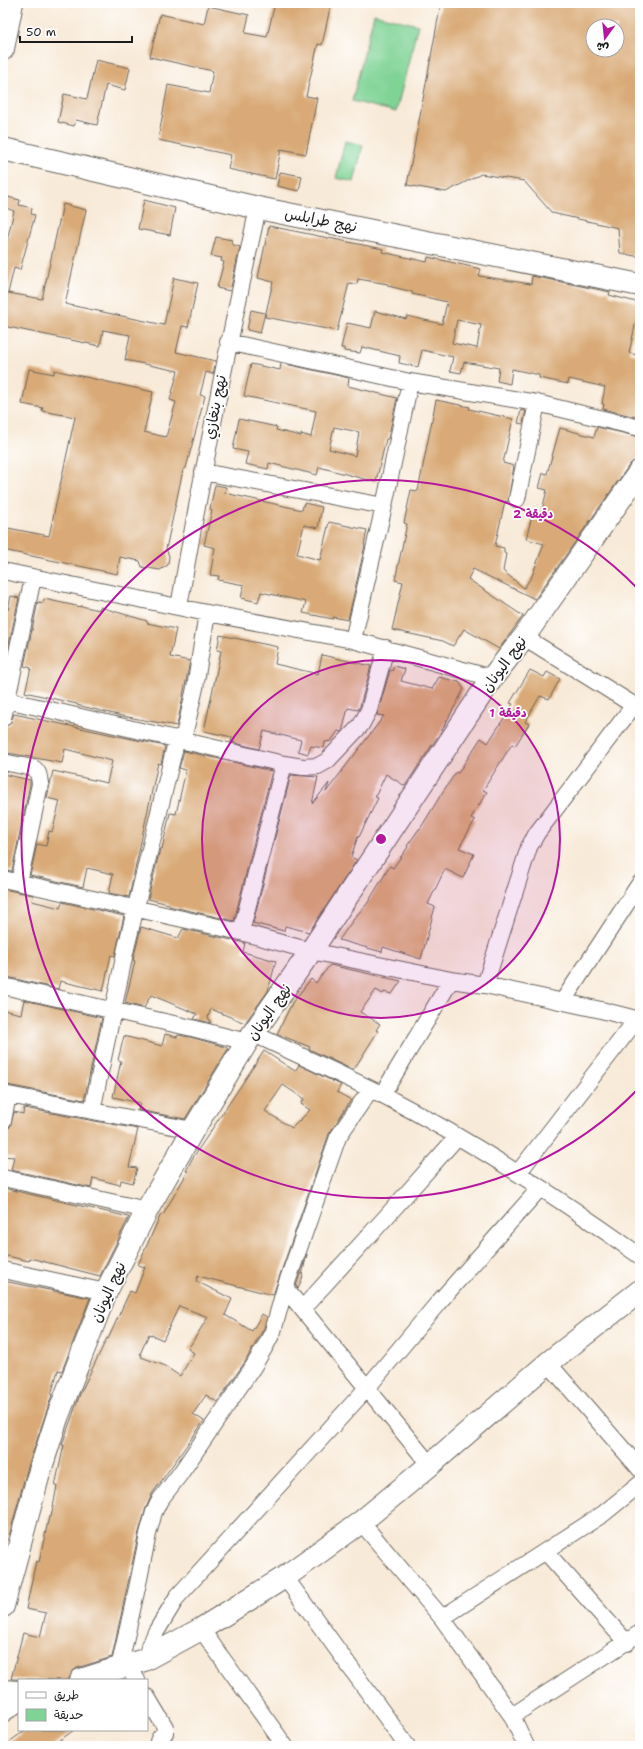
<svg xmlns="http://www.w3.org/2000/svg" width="643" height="1749" viewBox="0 0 643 1749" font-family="'Shantell Sans','Playpen Sans Arabic',sans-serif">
<rect width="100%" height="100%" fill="#fff"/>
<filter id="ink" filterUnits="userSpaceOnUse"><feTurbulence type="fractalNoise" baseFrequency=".025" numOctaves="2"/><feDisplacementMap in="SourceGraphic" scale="8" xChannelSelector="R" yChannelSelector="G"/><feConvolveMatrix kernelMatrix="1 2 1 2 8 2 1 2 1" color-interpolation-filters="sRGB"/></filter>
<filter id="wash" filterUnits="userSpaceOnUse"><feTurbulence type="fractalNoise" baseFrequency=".012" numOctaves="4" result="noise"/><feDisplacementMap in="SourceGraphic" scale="16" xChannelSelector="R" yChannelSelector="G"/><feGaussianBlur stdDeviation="0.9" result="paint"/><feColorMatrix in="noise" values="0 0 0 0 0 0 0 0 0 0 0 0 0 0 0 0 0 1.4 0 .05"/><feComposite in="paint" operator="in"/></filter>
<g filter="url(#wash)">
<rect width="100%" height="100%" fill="#f8ead8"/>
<path fill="#7fd395" stroke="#4e7858" d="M 374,14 L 418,25 L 396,112 L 352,101 Z
M 345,141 L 363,145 L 354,182 L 336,178 Z"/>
<g id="blocks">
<path fill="#d9aa77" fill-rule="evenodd" d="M 275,3 L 331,3 L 322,45 L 318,44 L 306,96 L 317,98 L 306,154 L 281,149 L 275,179 L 228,169 L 231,155 L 158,140 L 168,85 L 209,93 L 213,71 L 150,57 L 160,14 L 204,24 L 208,6 L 249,15 L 245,33 L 267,37 Z
M 441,3 L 640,3 L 640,257 L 620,253 L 618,228 L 552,213 L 524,181 L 481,174 L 446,192 L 407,185 ZM 593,26 L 617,26 L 617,50 L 593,50 Z
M 96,60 L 130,68 L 125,90 L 106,85 L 97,125 L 76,120 L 74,126 L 58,122 L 64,94 L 87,99 Z
M 280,172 L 302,176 L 299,191 L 277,186 Z
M 8,197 L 20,200 L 19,205 L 32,208 L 31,214 L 35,215 L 20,270 L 14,268 L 8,293 L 42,299 L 63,204 L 86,210 L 65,304 L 164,325 L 174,278 L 198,283 L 188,327 L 182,326 L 176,352 L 216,361 L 213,374 L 206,372 L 200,395 L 205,396 L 186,468 L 183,470 L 166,549 L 169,556 L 168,565 L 160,570 L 142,567 L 140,561 L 120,557 L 117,574 L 3,550 L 3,527 L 49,536 L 75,417 L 42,411 L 43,408 L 22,404 L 29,369 L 54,374 L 54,370 L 153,392 L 144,432 L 166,437 L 176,402 L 170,400 L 178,371 L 125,360 L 130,335 L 103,330 L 100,346 L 3,326 L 3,257 L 14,211 L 6,208 Z
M 144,200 L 175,208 L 170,235 L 138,229 Z
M 269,226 L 383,249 L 382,252 L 427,262 L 428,257 L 481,269 L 479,276 L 531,284 L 532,276 L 610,292 L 609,295 L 640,303 L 629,353 L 640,356 L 640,418 L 603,409 L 604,404 L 602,404 L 605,387 L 569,379 L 568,384 L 539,378 L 539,375 L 512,369 L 510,384 L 497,381 L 499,368 L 464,362 L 461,373 L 450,371 L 453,357 L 422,350 L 418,367 L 399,363 L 400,356 L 362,347 L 360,353 L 344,351 L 344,348 L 341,348 L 347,323 L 371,328 L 375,311 L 406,319 L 407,316 L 442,324 L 447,302 L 412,294 L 413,292 L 388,286 L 388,284 L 358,279 L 357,284 L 349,283 L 337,331 L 265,317 L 273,282 L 258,278 ZM 457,320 L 481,325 L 477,348 L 452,343 Z
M 216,237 L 232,240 L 231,244 L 240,247 L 230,291 L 217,288 L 224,262 L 221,261 L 222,258 L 211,256 Z
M 251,310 L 265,313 L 260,333 L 247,330 Z
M 281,363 L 349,378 L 348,386 L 397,398 L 388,439 L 386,439 L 376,482 L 319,467 L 317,475 L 269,463 L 268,469 L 245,464 L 248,452 L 233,449 L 239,419 L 277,427 L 276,430 L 301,436 L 301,434 L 311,437 L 316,411 L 244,396 L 251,364 L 280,370 ZM 334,427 L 359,432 L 355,456 L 329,449 Z
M 436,400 L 470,407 L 469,409 L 513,419 L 503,463 L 514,466 L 508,502 L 505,501 L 495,546 L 504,548 L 504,553 L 506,554 L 503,571 L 524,588 L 532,576 L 544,544 L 526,539 L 533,512 L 541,514 L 547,490 L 539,488 L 543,473 L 547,474 L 560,428 L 594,437 L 597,427 L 640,437 L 640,455 L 637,459 L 630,464 L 535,599 L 473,569 L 468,579 L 523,616 L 499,649 L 464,629 L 453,646 L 443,641 L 392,630 L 403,582 L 395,580 L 407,524 L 404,523 L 411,490 L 418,491 Z
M 521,410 L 526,411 L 523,424 L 518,423 Z
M 215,485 L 226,487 L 225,493 L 302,510 L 304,503 L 322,507 L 318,528 L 304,525 L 297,554 L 320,560 L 329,522 L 367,530 L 364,545 L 365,545 L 348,620 L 333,617 L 333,619 L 303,613 L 306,602 L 261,592 L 258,602 L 241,598 L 244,585 L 218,580 L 219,576 L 210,575 L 215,548 L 204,545 L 212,510 L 210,509 Z
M 11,596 L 19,598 L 5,662 L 3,662 L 3,609 L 8,610 Z
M 44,599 L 81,607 L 81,606 L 99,610 L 100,607 L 147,621 L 147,623 L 176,629 L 170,657 L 190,661 L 177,726 L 122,716 L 77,705 L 77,704 L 25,692 L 31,668 L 24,666 L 38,602 L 43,603 Z
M 220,635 L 278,647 L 275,664 L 318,674 L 322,655 L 371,666 L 360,706 L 358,710 L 348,708 L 342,732 L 338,731 L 331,741 L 325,742 L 324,748 L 311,746 L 308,754 L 298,751 L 301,740 L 264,731 L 259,749 L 231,742 L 232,737 L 204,731 L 221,651 L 217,650 Z
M 394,666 L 405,669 L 401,681 L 432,689 L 439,677 L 459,682 L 464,689 L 442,730 L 405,786 L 386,774 L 375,797 L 378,798 L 359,837 L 358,836 L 351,857 L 357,860 L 309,932 L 285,926 L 284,931 L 253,923 L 291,775 L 318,777 L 312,804 L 329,783 L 326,792 L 384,716 L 377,715 L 390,670 L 392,671 Z
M 530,670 L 544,677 L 547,672 L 560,679 L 549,699 L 540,696 L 525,722 L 529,724 L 515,746 L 512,744 L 483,790 L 487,792 L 471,818 L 475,820 L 459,848 L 474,854 L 463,878 L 445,869 L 428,904 L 435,907 L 421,959 L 383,947 L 382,952 L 339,940 L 356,916 L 367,904 L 390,866 L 393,868 L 408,847 L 407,846 L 419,829 L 420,829 L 442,793 L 456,772 L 458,773 L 481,738 L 488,743 L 513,704 L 510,703 Z
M 14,714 L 165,746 L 161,764 L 158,763 L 129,897 L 109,893 L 113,874 L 87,868 L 83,887 L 30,875 L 37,844 L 46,846 L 49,831 L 52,832 L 60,801 L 47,798 L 53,771 L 107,783 L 112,761 L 65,749 L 62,763 L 3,752 L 3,727 L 10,724 Z
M 184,751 L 272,771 L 234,921 L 169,906 L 169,904 L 148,899 L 160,849 L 162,849 L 170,813 L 176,814 L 186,770 L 179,768 Z
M 3,774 L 30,780 L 30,784 L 12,871 L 3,870 Z
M 3,889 L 33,895 L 32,901 L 60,908 L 62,902 L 124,916 L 115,956 L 111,955 L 103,991 L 60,981 L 58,989 L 3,976 Z
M 141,927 L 178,938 L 183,929 L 245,943 L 243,952 L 276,961 L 268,991 L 245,1023 L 211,1009 L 208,1017 L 211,1023 L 194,1019 L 197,1014 L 151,995 L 144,1008 L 125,1003 L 135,961 L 133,960 Z
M 330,965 L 401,981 L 392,994 L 384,992 L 383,994 L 376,990 L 360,1012 L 380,1024 L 376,1030 L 378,1031 L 354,1069 L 351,1069 L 309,1049 L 310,1047 L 277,1034 L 292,1003 L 311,979 L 316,983 Z
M 24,1000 L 102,1018 L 84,1100 L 7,1085 L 7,1083 L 3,1082 L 3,1010 L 21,1014 Z
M 165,1034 L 177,1037 L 178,1035 L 190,1037 L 226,1047 L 228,1049 L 185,1119 L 138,1110 L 140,1103 L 113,1097 L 121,1061 L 118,1060 L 124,1036 L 162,1046 Z
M 264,1051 L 295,1071 L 299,1065 L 341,1085 L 337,1092 L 351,1100 L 329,1134 L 273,1295 L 198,1276 L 196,1281 L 232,1299 L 225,1315 L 252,1331 L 262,1314 L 267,1317 L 264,1328 L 245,1362 L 217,1402 L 206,1395 L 193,1414 L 204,1421 L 152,1494 L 146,1508 L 139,1532 L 112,1657 L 77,1668 L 72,1672 L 69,1679 L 65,1680 L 11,1679 L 23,1633 L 40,1637 L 46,1613 L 26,1609 L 36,1561 L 39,1562 L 49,1517 L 51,1517 L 57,1486 L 55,1486 L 64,1445 L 62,1445 L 80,1394 L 107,1338 L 108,1339 L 130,1291 L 135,1293 L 145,1267 L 138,1265 L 161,1214 L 163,1215 L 188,1171 L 186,1171 L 192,1159 ZM 283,1085 L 304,1099 L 301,1104 L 310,1110 L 292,1128 L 265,1111 ZM 179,1306 L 208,1317 L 188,1349 L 194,1353 L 180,1376 L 163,1365 L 141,1357 L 142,1355 L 140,1354 L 149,1334 L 163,1340 Z
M 24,1108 L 138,1129 L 129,1167 L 137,1168 L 133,1183 L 121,1180 L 120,1185 L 93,1178 L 91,1188 L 11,1170 L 14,1157 L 3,1156 L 3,1130 L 10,1127 L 14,1112 L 23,1114 Z
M 3,1188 L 129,1217 L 100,1276 L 30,1258 L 29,1261 L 3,1255 Z
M 307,1254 L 302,1275 L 303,1276 L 298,1289 L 296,1286 Z
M 3,1281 L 90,1298 L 62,1371 L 58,1370 L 51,1395 L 52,1395 L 26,1473 L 8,1540 L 3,1540 Z
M 26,1730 L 74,1730 L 52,1746 L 3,1746 Z"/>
</g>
</g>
<g filter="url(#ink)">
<use href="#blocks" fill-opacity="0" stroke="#69645e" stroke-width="1"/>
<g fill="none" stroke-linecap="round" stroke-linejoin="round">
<g stroke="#69645e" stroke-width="18">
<path id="street" d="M 228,342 L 410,382 L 537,403 L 640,428
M 203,472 L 384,506
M 517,499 L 537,403
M 3,571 L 207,613 L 353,640 L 492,678
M 179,607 C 202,473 229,340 258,208
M 524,637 L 640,709
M 353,640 L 384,506 L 410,382
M 7,700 L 284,764 L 303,767 L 318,766 L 327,761 L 361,725 L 369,710 L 386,648
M 3,718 L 33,578
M 183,740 L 195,688 L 207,613
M 3,762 L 33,768 C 39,771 39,777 40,784 L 19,882
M 3,879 L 241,932 L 311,951 L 451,980 L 485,985 L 529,847 L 537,833 L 634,705
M 241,932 L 284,764
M 485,985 L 601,1010 L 640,1020
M 3,986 L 192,1028 L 247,1042
M 563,1001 L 640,883
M 254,1034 C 297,1054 340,1074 383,1095 C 473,1142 558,1197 640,1256
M 3,1094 L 193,1130
M 382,1095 L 451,980
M 92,1111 L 126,948 L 177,738
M 3,1121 L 8,1095
M 518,1173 L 637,1019
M 3,1178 L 147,1210
M 3,1270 L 106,1292
M 285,1288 L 430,1465
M 303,1308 L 386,1217 L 457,1137
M 548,1363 L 640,1469
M 361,1522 L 442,1618 L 512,1716 L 526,1746
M 546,1552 L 627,1643
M 285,1577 L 407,1746
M 442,1618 L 603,1514 L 640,1484
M 201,1629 L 285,1746
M 144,1660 L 156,1632 L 177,1597 L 367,1388 L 438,1303 L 540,1188
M 127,1665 L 137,1680
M 119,1668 L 139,1579 L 148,1534 L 154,1512 L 160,1500 L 180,1474 L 253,1367 L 266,1345 L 273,1331 L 285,1288 L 338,1137 L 370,1090
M 147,1697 L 165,1727 L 165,1733 C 160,1737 157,1739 158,1746
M 3,1714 L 19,1703
M 512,1716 L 640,1633"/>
</g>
<g stroke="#69645e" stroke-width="24">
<path id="secondary" d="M 3,49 L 12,3
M 3,149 L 258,208 L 640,285
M 3,1606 L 38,1477 L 57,1418 L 106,1292 L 147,1210 L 193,1130 L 247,1042 L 311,951 L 492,678 L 524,637 L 640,471
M 81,1680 L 144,1660 L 201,1629 L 285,1577 L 361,1522 L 430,1465 L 548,1363 L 640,1291
M 3,1691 L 19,1692"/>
</g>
<use href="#street" stroke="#fff" stroke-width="16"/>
<use href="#secondary" stroke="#fff" stroke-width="22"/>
</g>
</g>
<circle cx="381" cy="839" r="179" fill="#b5179e" fill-opacity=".12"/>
<g fill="none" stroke="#b5179e" stroke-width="2">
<circle cx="381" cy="839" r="179"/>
<path d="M639 1088A359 359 0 1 1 639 590"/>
</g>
<g text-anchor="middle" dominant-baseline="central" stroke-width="3.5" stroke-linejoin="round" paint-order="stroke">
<g font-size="15" fill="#1c1c1c" stroke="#fff">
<text transform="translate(321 220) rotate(11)">نهج طرابلس</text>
<text transform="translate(215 407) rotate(-79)">نهج بنغازي</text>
<text transform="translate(504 664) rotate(-54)">نهج اليونان</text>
<text transform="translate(269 1012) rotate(-55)">نهج اليونان</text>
<text transform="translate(108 1292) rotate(-66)">نهج اليونان</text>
</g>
</g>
<circle cx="381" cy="839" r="6" fill="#b5179e" stroke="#fff" stroke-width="2"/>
<g font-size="12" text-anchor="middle" font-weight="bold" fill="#b5179e" stroke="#fff" stroke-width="3.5" stroke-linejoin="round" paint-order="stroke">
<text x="533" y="518">2 دقيقة</text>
<text x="508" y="717">1 دقيقة</text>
</g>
<rect width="643" height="1749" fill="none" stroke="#fff" stroke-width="16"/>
<rect x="18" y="1679" width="130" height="52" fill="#ffffff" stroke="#a4a4a4"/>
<rect x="26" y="1692" width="20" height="6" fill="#ffffff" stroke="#a4a4a4"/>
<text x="54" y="1699" font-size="12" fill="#1c1c1c">طريق</text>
<rect x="26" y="1709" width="20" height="12" fill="#7fd395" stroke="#a4a4a4"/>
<text x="54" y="1719" font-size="12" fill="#1c1c1c">حديقة</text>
<g transform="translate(605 38) rotate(195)"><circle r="19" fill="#ffffff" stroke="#a4a4a4"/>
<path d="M0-3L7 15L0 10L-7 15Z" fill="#b5179e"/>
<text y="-6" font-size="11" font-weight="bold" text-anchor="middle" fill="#1c1c1c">ش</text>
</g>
<path d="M20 36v6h112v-6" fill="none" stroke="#1c1c1c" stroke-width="2"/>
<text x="26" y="36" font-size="12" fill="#1c1c1c" stroke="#ffffff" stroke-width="3" paint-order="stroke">50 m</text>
</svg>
